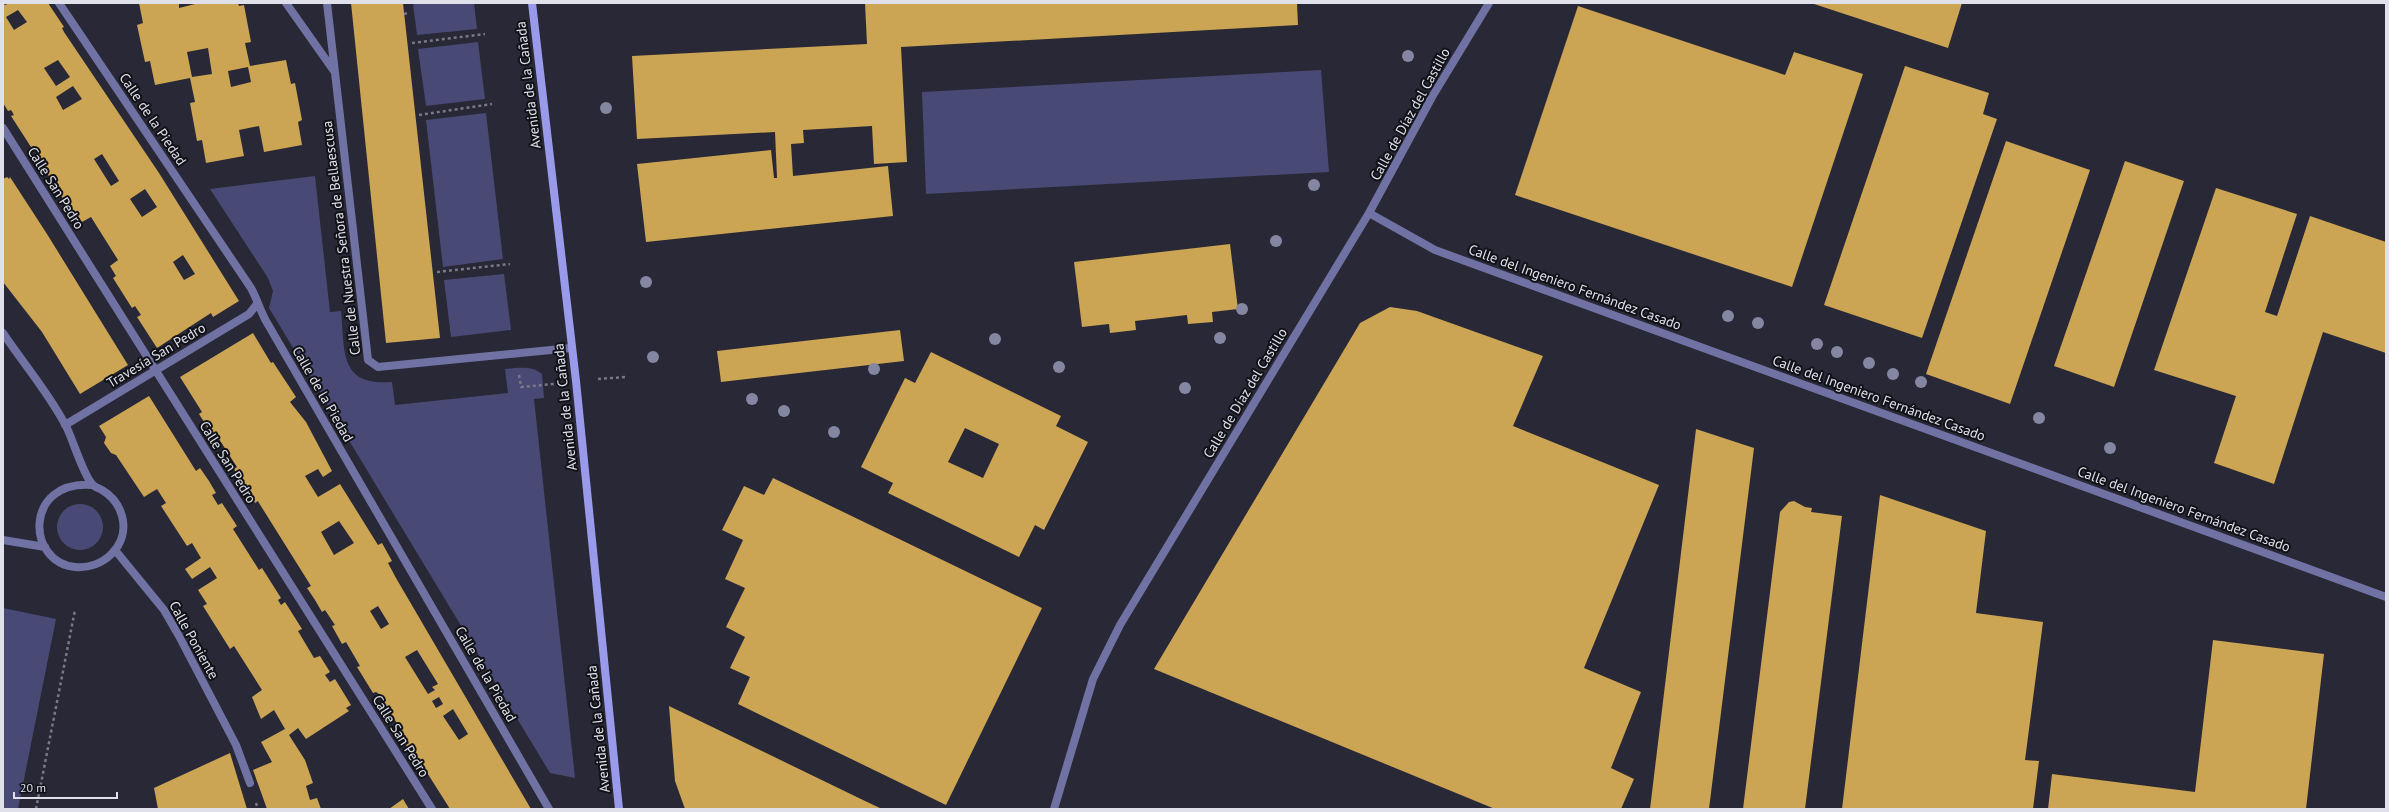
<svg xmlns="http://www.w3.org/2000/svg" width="2389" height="812" viewBox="0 0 2389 812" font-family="'PT Sans',sans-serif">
<rect width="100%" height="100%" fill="#282836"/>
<path fill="#494975" d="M 474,3 L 477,29 L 417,35 L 413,4 Z
M 478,42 L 485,99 L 426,106 L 418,49 Z
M 1321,70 L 1329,172 L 926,194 L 922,92 Z
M 486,113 L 503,259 L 443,267 L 426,120 Z
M 315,176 L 330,312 L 341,311 C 345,352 339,386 392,382 L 395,405 L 508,393 L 505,369 C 518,368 532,365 542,374 L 544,398 L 534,399 L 575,778 L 550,773 L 269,308 L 273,291 L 268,278 L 210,189 Z
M 504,274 L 511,330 L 451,337 L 444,280 Z
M57 527a23 23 0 1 1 46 0a23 23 0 1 1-46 0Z
M 3,608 L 56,619 L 18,809 L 3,809 Z"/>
<path fill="#cba454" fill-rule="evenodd" d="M 3,3 L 5,5 L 10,3 L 48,3 L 64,27 L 62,28 L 64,32 L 159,173 L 239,301 L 213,317 L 211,313 L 157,348 L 137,317 L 141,315 L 135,306 L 132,308 L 113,278 L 116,276 L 110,266 L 118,260 L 91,217 L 82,222 L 79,218 L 77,220 L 56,188 L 59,186 L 57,182 L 55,179 L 52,181 L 35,154 L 38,152 L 35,148 L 34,146 L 31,147 L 11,116 L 14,115 L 11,110 L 8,111 L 3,103 ZM 18,10 L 27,22 L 14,30 L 6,17 ZM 58,60 L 70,77 L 56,86 L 44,68 ZM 73,86 L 82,99 L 63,110 L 56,97 ZM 102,154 L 119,181 L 111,186 L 94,159 ZM 145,189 L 157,207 L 142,217 L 130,199 ZM 183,255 L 195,274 L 184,280 L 173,262 Z
M 139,3 L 179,3 L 179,8 L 199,3 L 238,3 L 239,6 L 244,5 L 251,42 L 245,43 L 250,66 L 286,60 L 291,84 L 295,83 L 302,120 L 298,122 L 302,145 L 264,152 L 259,126 L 239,130 L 244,156 L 206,163 L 202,140 L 197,141 L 190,103 L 195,102 L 190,78 L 155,85 L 150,61 L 145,62 L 137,25 L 143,23 ZM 208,48 L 212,74 L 192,77 L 187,52 ZM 248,67 L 251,82 L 231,87 L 228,71 Z
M 351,3 L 403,3 L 440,338 L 386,343 Z
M 865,3 L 1297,3 L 1298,25 L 901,47 L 907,162 L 874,164 L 872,126 L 803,130 L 804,143 L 791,144 L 793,176 L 888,166 L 893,216 L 646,242 L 637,164 L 771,150 L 774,178 L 777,178 L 775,132 L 637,139 L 632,56 L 867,44 Z
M 1811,3 L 1962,3 L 1948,48 Z
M 1578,6 L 1785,75 L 1794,52 L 1863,74 L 1792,287 L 1515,195 Z
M 1905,66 L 1989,93 L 1983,114 L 1997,119 L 1922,338 L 1824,305 Z
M 2006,141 L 2090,170 L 2010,404 L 1926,374 Z
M 2125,161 L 2184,181 L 2114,387 L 2054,366 Z
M 7,177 L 9,179 L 10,177 L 47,234 L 128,365 L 80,394 L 42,332 L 3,282 L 3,179 Z
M 2216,188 L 2297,214 L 2265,312 L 2277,316 L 2310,216 L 2386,242 L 2386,353 L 2323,332 L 2274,484 L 2214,463 L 2236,396 L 2154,370 Z
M 1230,244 L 1238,309 L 1212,312 L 1213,322 L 1188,324 L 1187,315 L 1135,321 L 1136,330 L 1110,333 L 1109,324 L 1082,327 L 1074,262 Z
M 1390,307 L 1417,311 L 1543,356 L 1513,426 L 1659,485 L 1584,668 L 1641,692 L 1611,768 L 1634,779 L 1621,809 L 1495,809 L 1154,669 L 1360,323 Z
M 900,330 L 904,361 L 721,382 L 717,351 Z
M 253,333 L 271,363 L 273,362 L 296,397 L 290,402 L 306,422 L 332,471 L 323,477 L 318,469 L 305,476 L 318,497 L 340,484 L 378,545 L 382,543 L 392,561 L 388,563 L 396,578 L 531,809 L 450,809 L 426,771 L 423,773 L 415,761 L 406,745 L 409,743 L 379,694 L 376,692 L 373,693 L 357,667 L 360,666 L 346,642 L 342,644 L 332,626 L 335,625 L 325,610 L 322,612 L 315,600 L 307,588 L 311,586 L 259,503 L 258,501 L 255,503 L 234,469 L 237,467 L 235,464 L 219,439 L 216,441 L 199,414 L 202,412 L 180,377 ZM 339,521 L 354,543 L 334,555 L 321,532 ZM 378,606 L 389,624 L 381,629 L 370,611 ZM 417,650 L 438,684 L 432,687 L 435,690 L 428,694 L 405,657 ZM 439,697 L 443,704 L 436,708 L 432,701 ZM 453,709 L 468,734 L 459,740 L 443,716 Z
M 931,352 L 1061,416 L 1056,426 L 1088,442 L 1044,530 L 1035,525 L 1019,557 L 888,493 L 893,483 L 861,467 L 905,378 L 915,383 ZM 965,428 L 999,444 L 983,478 L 948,462 Z
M 149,396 L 196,471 L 200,468 L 209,481 L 216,493 L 212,495 L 218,505 L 222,503 L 237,526 L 233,529 L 259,570 L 262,568 L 281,598 L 278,600 L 281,605 L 285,602 L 302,629 L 298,631 L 314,658 L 320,656 L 330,672 L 325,675 L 330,682 L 335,679 L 351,705 L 346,708 L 349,711 L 306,739 L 298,728 L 289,735 L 305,760 L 313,783 L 306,786 L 310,800 L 317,798 L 321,809 L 267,809 L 253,770 L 272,762 L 261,742 L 285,729 L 274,710 L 261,719 L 252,697 L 262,690 L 234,646 L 230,649 L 203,606 L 207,604 L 198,590 L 217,578 L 210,567 L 192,579 L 185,569 L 201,558 L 192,543 L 187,546 L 161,506 L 166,503 L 157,489 L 144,497 L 116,455 L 111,453 L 104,443 L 106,437 L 99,426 Z
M 1696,429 L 1754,448 L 1709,809 L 1650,809 Z
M 773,478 L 1042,608 L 946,805 L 738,704 L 750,677 L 730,668 L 745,637 L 726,627 L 745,588 L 725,579 L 743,540 L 722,530 L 744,486 L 764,495 Z
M 1880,495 L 1986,531 L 1976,613 L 2043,622 L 2025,760 L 2039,761 L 2033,809 L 1842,809 Z
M 1794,501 L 1805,507 L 1812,508 L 1811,512 L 1842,516 L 1805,809 L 1743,809 L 1780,512 L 1789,502 Z
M 2213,640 L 2324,654 L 2306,809 L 2048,809 L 2052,774 L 2195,792 Z
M 669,706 L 863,800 L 882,809 L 685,809 L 675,781 Z
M 230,753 L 247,809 L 158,809 L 154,788 Z
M 403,799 L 409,809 L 389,809 Z"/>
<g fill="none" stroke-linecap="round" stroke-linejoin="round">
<path stroke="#797985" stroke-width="2.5" stroke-dasharray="3 3" stroke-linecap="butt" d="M 404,14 L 408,13
M 412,43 L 485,34
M 419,115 L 492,104
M 437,272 L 510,264
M 519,375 L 521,387 L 554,384
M 598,379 L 625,377
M 256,803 L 258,809
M 36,809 L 75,610"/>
<path stroke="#7172a4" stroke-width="8" d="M 59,3 L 251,288 C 257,299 260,310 266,321 L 549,809
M 286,3 L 334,71
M 327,3 L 368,360 L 378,367 L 571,348
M 3,128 L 432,809
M 1369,213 L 1435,250 L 2386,597
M 3,333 C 23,363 49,393 66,426 C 73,440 83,474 92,484 C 94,487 99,488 102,490 C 112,496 119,505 122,516 C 130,545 103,570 75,567 C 26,562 24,480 92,485
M 65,425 L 249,314 L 257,304
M 3,540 L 45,547
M 115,550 L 164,610 L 179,636 L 236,745 L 250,783
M 1054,809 L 1093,679 L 1120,625 L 1369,213 L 1432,97 L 1489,3"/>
<path stroke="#9a9aea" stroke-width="8" d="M 532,3 L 576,381 L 619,809"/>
</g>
<g fill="#8586a2">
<circle cx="1408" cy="56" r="6"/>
<circle cx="606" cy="108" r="6"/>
<circle cx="1314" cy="185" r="6"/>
<circle cx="1276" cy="241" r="6"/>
<circle cx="646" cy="282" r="6"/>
<circle cx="1242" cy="309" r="6"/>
<circle cx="1728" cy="316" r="6"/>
<circle cx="1758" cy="323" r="6"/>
<circle cx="1220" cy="338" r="6"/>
<circle cx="995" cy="339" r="6"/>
<circle cx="1817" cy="344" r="6"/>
<circle cx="1837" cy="352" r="6"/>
<circle cx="653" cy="357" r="6"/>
<circle cx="1869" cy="363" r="6"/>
<circle cx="1059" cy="367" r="6"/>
<circle cx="874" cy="369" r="6"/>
<circle cx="1893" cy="374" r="6"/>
<circle cx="1921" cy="382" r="6"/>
<circle cx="1185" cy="388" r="6"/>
<circle cx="752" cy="399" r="6"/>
<circle cx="784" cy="411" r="6"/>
<circle cx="2039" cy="418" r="6"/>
<circle cx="834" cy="432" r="6"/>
<circle cx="2110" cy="448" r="6"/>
</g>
<g text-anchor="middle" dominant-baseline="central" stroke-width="4" stroke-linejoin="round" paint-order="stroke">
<g font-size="14" fill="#e0e0ea" stroke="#111218">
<text transform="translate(528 85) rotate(-97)">Avenida de la Cañada</text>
<text transform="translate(1410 114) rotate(-61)">Calle de Díaz del Castillo</text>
<text transform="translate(153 119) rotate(56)">Calle de la Piedad</text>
<text transform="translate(56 188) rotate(58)">Calle San Pedro</text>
<text transform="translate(341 238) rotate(-97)">Calle de Nuestra Señora de Bellaescusa</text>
<text transform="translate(1575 287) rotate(20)">Calle del Ingeniero Fernández Casado</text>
<text transform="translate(156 355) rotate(-31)">Travesía San Pedro</text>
<text transform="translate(1245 393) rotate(-59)">Calle de Díaz del Castillo</text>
<text transform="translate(323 394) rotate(60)">Calle de la Piedad</text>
<text transform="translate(1879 398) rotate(20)">Calle del Ingeniero Fernández Casado</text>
<text transform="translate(565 407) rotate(-96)">Avenida de la Cañada</text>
<text transform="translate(228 462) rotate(58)">Calle San Pedro</text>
<text transform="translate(2184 509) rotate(20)">Calle del Ingeniero Fernández Casado</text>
<text transform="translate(194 640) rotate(61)">Calle Poniente</text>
<text transform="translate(486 674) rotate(60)">Calle de la Piedad</text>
<text transform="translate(598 729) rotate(-96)">Avenida de la Cañada</text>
<text transform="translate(401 736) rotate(58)">Calle San Pedro</text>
</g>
</g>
<rect width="2389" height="812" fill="none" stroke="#e0e0ea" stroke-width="8"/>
<path d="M14 792v6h103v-6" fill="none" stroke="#e0e0ea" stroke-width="2"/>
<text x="20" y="792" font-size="12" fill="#e0e0ea" stroke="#111218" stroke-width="3" paint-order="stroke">20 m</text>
</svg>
